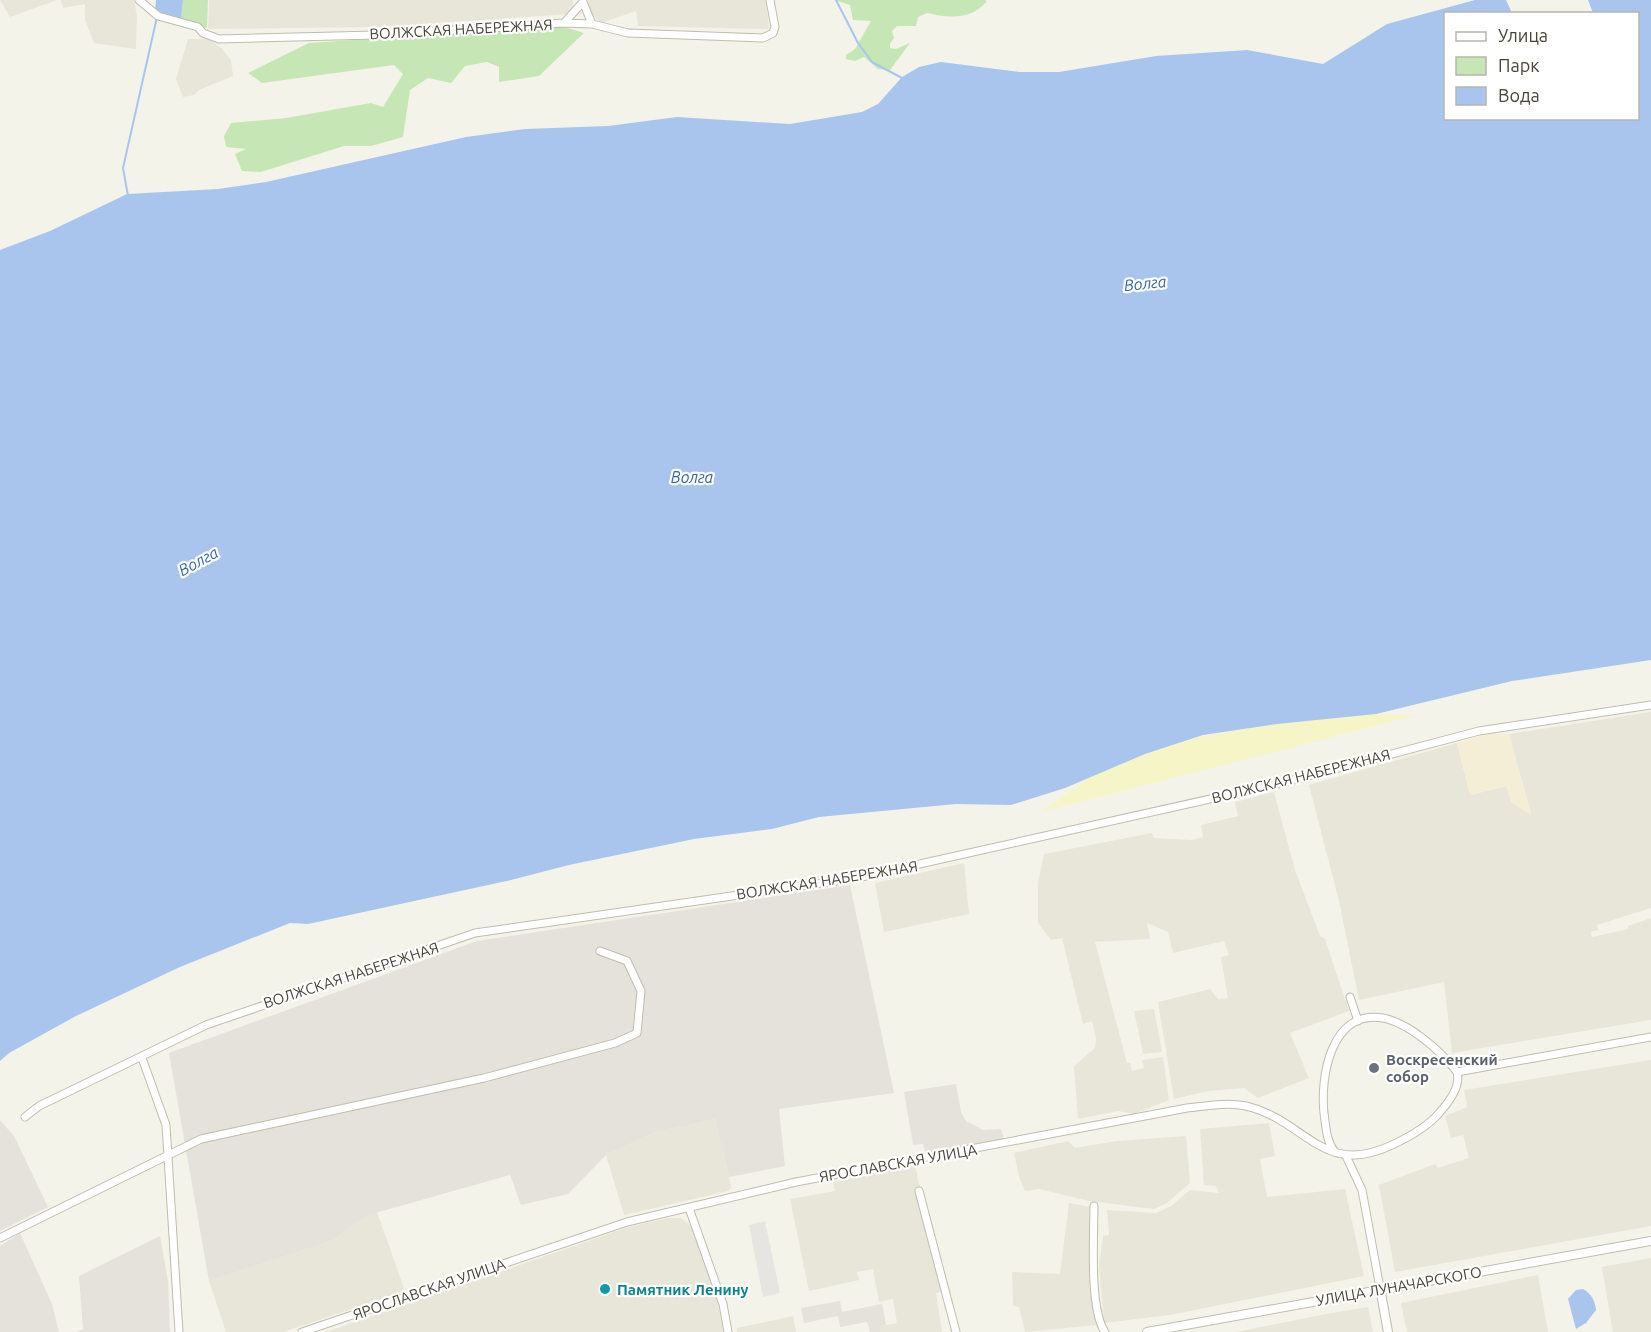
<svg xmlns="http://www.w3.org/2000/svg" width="1651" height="1332" viewBox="0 0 1651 1332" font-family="Ubuntu,sans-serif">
<rect width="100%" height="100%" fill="#f4f3ea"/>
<path fill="#e8e6d8" d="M 0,0 L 57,0 L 10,17 Z
M 61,0 L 134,0 L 137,16 L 136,49 L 94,43 L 85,20 L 85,4 L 63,8 Z
M 209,0 L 573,0 L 573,7 L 571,14 L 378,27 L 208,29 Z
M 588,0 L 766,0 L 769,29 L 638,26 L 636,11 L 601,23 L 592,15 Z
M 188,39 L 209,39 L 221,48 L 231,60 L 233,76 L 199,90 L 194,95 L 183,97 L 176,79 Z
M 1651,712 L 1651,908 L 1597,925 L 1598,930 L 1591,932 L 1592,937 L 1628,929 L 1628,926 L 1651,918 L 1651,1020 L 1452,1053 L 1444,982 L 1359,1000 L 1339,901 L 1309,785 L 1457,743 L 1470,795 L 1507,786 L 1531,814 L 1509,734 Z
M 1274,792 L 1295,870 L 1320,936 L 1325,939 L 1349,1011 L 1290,1033 L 1309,1078 L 1258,1098 L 1244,1088 L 1208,1091 L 1174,1099 L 1158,1002 L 1210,989 L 1218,999 L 1228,998 L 1221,957 L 1229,955 L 1224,941 L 1173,953 L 1168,932 L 1147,923 L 1150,939 L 1095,942 L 1127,1063 L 1130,1063 L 1132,1071 L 1144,1068 L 1142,1060 L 1163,1057 L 1169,1100 L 1134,1114 L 1118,1111 L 1078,1119 L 1074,1066 L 1095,1048 L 1096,1038 L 1092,1021 L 1083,1024 L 1062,938 L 1051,940 L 1038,923 L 1038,883 L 1044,854 L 1152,833 L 1154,838 L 1192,840 L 1203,837 L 1201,825 L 1238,816 L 1235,802 Z
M 964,863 L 969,914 L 884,932 L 875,883 Z
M 1154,1009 L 1162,1052 L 1143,1054 L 1134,1011 Z
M 1651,1060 L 1651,1226 L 1395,1272 L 1379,1185 L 1435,1164 L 1438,1168 L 1469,1158 L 1463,1135 L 1451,1138 L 1445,1116 L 1467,1107 L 1464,1090 Z
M 715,1119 L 729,1177 L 731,1188 L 728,1191 L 624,1215 L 606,1155 L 655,1132 Z
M 1269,1123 L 1275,1156 L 1260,1159 L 1267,1197 L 1345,1189 L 1364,1276 L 1170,1315 L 1104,1323 L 1099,1267 L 1103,1236 L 1109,1235 L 1107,1210 L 1156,1213 L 1171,1206 L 1190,1190 L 1219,1193 L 1216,1186 L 1204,1185 L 1200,1129 Z
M 1186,1136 L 1190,1183 L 1167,1203 L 1154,1209 L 1089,1201 L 1039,1189 L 1025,1191 L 1019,1177 L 1014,1153 L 1068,1141 L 1075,1148 L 1117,1141 Z
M 915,1166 L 944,1291 L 936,1293 L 942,1332 L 881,1332 L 880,1326 L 897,1323 L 893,1299 L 879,1302 L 873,1269 L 857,1272 L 859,1280 L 809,1291 L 790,1199 L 835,1191 L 833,1182 Z
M 1069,1203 L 1090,1207 L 1092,1292 L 1096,1325 L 1025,1332 L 1019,1307 L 1013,1306 L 1012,1272 L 1060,1274 Z
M 377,1212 L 405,1291 L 283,1332 L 226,1332 L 209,1281 L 331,1241 L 368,1215 Z
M 668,1218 L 681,1218 L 692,1227 L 718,1303 L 723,1332 L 326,1332 L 629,1227 Z
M 1651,1258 L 1651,1332 L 1613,1332 L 1602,1267 Z
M 1538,1275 L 1548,1332 L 1407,1332 L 1401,1303 Z
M 1368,1307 L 1373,1332 L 1236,1332 L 1326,1314 Z
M 793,1316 L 796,1332 L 737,1332 L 737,1328 Z"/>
<path fill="#f5eed6" d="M 1496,732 L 1497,735 L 1509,734 L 1531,815 L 1511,802 L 1506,786 L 1470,795 L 1457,743 Z"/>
<path fill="#e4e2db" d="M 850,885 L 894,1093 L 779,1109 L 785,1166 L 729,1177 L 715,1119 L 655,1132 L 606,1155 L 568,1194 L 521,1205 L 510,1175 L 368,1215 L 331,1241 L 209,1281 L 169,1053 L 477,941 Z
M 956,1084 L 961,1112 L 966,1121 L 983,1130 L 1001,1129 L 1004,1139 L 926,1155 L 923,1144 L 913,1145 L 904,1092 Z
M 0,1120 L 14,1136 L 48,1207 L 0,1231 Z
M 20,1233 L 52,1304 L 59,1332 L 0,1332 L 0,1246 Z
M 160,1236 L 168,1281 L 170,1332 L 76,1332 L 83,1329 L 79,1276 Z
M 840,1301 L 842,1312 L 882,1304 L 886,1325 L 880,1326 L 881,1332 L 870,1332 L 867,1322 L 840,1327 L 838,1316 L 804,1323 L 801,1308 Z"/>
<path fill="#c7e6b5" d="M 183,0 L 208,0 L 207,28 L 181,19 Z
M 834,0 L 986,0 L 986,2 C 972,20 947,18 927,13 L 918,17 L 916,26 L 897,26 L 892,31 L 894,38 L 890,44 L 890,48 L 896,49 L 910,43 L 890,70 L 878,69 L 864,57 L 855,61 L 846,59 L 846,55 L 855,49 L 871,21 L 853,20 L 850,5 Z
M 561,26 L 584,33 L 539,76 L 499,82 L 499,67 L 487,62 L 465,66 L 451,83 L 428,78 L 410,90 L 403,137 L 371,146 L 344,146 L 261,172 L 242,171 L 235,154 L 246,149 L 226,147 L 224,136 L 231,123 L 286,118 L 371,103 L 383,107 L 403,74 L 394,65 L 262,83 L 248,73 L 309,43 Z"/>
<path fill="#f6f5c8" d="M 1376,714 L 1417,715 L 1041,812 C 1060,799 1080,782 1102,771 C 1188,729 1282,723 1376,714 Z"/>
<path fill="#e6e5e1" d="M 765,1221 L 780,1293 L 763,1297 L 749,1225 Z"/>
<path fill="#a9c5ee" d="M 156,0 L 183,0 L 181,19 L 155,11 Z
M 1475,0 L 1506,0 L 1512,13 L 1446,14 L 1446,118 L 1638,118 L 1638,14 L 1593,13 L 1588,0 L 1651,0 L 1651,660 L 1512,681 L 1376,714 L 1277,724 L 1203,735 L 1145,754 L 1065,788 L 1011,805 L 956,804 L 819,817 L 772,829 L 694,839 L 569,865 L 511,880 L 308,924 L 290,923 L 180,967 L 76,1016 L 9,1053 L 0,1061 L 0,250 L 50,231 L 127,194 L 218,189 L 266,182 L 466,137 L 525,129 L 608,126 L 677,117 L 790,124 L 862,112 L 878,104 L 902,77 L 919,67 L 941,62 L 1019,72 L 1059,72 L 1156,56 L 1247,50 L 1323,64 L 1387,24 Z
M 1583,1289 C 1592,1294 1595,1301 1596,1310 L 1586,1323 L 1576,1329 L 1568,1299 L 1576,1290 Z"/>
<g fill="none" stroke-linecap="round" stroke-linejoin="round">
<path stroke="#a9c5ee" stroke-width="2" d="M 836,0 L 858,43 L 872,62 L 902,78
M 128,196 L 123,168 L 157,17"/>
<g stroke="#bfbdad" stroke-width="9">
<path id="minor" d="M 139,0 L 158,16 L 198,27 L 203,33 L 219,39 L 375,35 L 564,23 L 592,24 L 628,33 L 763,38 L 773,33 L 775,27 L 770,0
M 583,2 L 592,24
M 564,23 L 583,2
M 1350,997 L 1358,1021
M 142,1058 L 166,1125 L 179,1332
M 25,1117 L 39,1106 L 206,1025 L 475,933 L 857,878 L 1282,783 L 1479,731 L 1651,705
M 1335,1152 C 1326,1141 1326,1127 1324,1113 C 1320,1077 1331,1009 1383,1018 C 1409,1023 1441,1051 1457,1072
M 1346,1156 L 1362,1190 L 1380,1288
M 919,1191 L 956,1332
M 1094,1206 C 1094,1235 1089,1309 1105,1332
M 689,1208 L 723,1304 L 728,1332
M 0,1238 L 201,1139 L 484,1078 L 615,1043 L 637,1033 L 641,991 L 627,961 L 600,951
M 302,1332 L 627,1222 L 796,1182 L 1187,1108 C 1206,1106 1227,1102 1246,1106 C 1306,1120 1322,1178 1392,1145 C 1409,1137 1428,1127 1440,1112 C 1449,1102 1461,1086 1457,1072 L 1651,1037"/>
</g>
<g stroke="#bfbdad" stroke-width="10">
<path id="tertiary" d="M 1380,1288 L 1388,1332
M 1147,1332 L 1651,1241"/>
</g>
<use href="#minor" stroke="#fff" stroke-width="7"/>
<use href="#tertiary" stroke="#fff" stroke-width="8"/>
</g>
<circle fill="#6b7280" stroke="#fff" stroke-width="2" cx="1374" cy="1068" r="6"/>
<circle fill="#0f9aa8" stroke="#fff" stroke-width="2" cx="605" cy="1289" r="6"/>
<g text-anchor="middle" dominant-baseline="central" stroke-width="4.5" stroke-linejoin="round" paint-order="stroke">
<g font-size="15" fill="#484538" stroke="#fff">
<text transform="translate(461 29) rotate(-3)">ВОЛЖСКАЯ НАБЕРЕЖНАЯ</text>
<text transform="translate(1301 776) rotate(-14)">ВОЛЖСКАЯ НАБЕРЕЖНАЯ</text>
<text transform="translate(827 880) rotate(-9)">ВОЛЖСКАЯ НАБЕРЕЖНАЯ</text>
<text transform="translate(351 975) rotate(-18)">ВОЛЖСКАЯ НАБЕРЕЖНАЯ</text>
<text transform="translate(898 1163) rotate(-10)">ЯРОСЛАВСКАЯ УЛИЦА</text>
<text transform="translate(1399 1286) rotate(-10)">УЛИЦА ЛУНАЧАРСКОГО</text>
<text transform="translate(429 1289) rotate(-19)">ЯРОСЛАВСКАЯ УЛИЦА</text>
</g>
<g font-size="15" font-weight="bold" fill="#5b616d" stroke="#fff" text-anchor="start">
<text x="1386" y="1059">Воскресенский<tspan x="1386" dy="17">собор</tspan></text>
</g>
<g font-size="15" font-weight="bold" fill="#0d838f" stroke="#fff" text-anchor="start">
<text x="617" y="1289">Памятник Ленину</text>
</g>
<g font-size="16" font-style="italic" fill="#3565b0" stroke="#fff">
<text transform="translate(1145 283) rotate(-6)">Волга</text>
<text x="692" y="477">Волга</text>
<text transform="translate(198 561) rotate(-29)">Волга</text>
</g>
</g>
<rect x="1444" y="12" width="195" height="108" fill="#ffffff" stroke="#b6b5af" stroke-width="1.5"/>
<rect x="1456" y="32" width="30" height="9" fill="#ffffff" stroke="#b6b5af" stroke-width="1.5"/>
<text x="1498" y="42" font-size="18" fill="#484538">Улица</text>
<rect x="1456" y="57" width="30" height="18" fill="#c7e6b5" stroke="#b6b5af" stroke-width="1.5"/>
<text x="1498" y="72" font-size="18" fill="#484538">Парк</text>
<rect x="1456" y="87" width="30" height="18" fill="#a9c5ee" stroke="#b6b5af" stroke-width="1.5"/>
<text x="1498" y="102" font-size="18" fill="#484538">Вода</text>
</svg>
